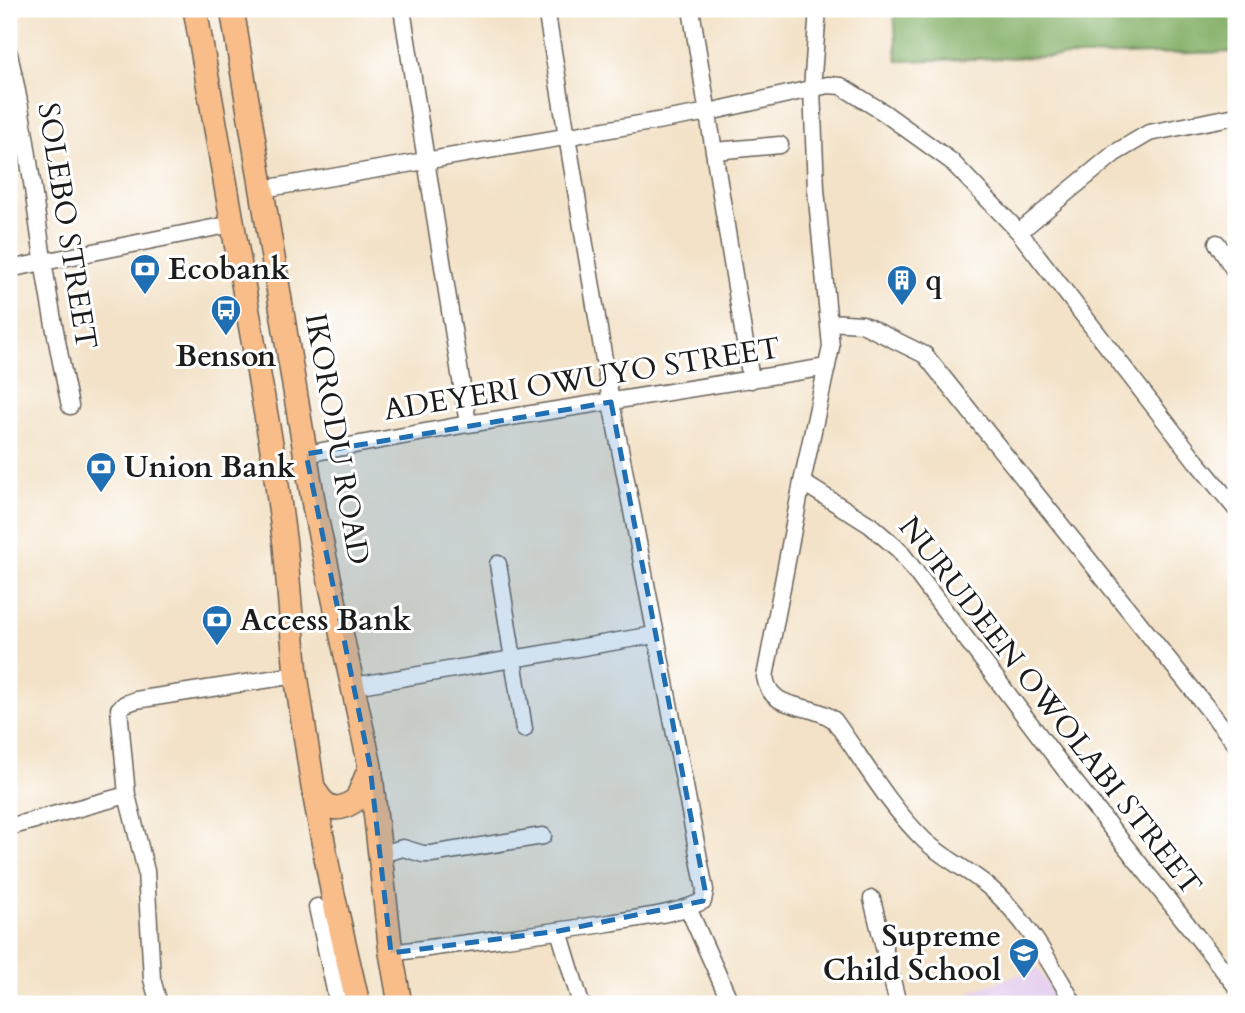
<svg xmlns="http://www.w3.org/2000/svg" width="1245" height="1013" viewBox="0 0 1245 1013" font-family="Cardo,serif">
<rect width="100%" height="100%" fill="#fff"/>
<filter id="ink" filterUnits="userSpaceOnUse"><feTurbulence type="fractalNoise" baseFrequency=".0143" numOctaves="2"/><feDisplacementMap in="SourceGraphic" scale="14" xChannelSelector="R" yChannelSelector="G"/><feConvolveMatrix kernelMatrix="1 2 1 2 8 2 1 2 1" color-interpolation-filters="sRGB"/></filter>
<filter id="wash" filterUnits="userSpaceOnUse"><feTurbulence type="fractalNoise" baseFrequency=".00686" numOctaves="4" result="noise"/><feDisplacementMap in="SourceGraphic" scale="28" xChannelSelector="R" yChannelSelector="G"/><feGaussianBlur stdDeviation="1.57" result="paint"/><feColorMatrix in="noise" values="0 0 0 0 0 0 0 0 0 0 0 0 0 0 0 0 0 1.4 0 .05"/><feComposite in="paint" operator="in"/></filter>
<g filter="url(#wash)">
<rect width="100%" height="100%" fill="#f3e2c7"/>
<path fill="#e6d2f0" d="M 1037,968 L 1060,1004 L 972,1004 L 969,992 Z"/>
<path fill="#84b068" stroke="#506642" stroke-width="2" d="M 894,9 L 1236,9 L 1236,56 L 1231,52 L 897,61 Z"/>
</g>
<g filter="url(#ink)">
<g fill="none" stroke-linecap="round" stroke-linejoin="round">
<g stroke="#676158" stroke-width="19">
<path id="minor" d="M 402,9 L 468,424
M 691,9 L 751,380
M 818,9 L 812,89 L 816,189 L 831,347 L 802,482 L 765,677 C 771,713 809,701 834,720 C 863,760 888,805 924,840 C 943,858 969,870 989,887 C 1026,918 1051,964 1074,1004
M 9,54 C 25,122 33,191 43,259 C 50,309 60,358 70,406
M 715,151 L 780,145
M 263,189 L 709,112 L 828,85 L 841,86 L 883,112 L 951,161 L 1019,232 L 1196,461 L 1236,509
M 1019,232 L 1115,153 L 1149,133 L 1236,116
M 1217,243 L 1236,273
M 9,269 L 232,224
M 829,322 L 862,324 L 925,355 L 1236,744
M 306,454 L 468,424 L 827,367
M 802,482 L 870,525 L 899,550 L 1066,771 L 1236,986
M 498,564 L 524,729
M 354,686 L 654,635
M 9,827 L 127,795
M 381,854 L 403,848 L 423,854 L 431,854 L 543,836
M 872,899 L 898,1004
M 317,907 L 338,1004
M 688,908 L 731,1004
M 559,931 L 581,1004
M 391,953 C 464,943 537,935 609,923 C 641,917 674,915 703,901 L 705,890 L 611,402 L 546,9
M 159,1004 L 152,979 L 146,871 L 127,795 L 119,709 L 125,704 L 136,700 L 296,675"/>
</g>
<g stroke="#676158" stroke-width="26">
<path id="highway" d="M 195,9 L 273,455 L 285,545 L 296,675 L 313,787 L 333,895 L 358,1004
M 232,9 L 315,512 L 370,766 L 391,953 L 400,1004
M 313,787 C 324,808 336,815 357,799 L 369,770"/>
</g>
<use href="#minor" stroke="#fff" stroke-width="16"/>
<use href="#highway" stroke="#f8bd89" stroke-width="23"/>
</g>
</g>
<path fill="#1f6fb2" fill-opacity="0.2" stroke="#1f6fb2" stroke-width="5" stroke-dasharray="14 9" stroke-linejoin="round" d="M 611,402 L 705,890 L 703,901 L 559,931 L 391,953 L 370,766 L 306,454 Z"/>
<defs>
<g id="bank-pin" transform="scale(1.575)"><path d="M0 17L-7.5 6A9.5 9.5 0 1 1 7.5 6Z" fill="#1f6fb2" stroke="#fff"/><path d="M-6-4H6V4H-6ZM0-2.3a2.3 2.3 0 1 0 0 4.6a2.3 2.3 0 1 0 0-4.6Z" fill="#fff"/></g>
<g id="building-pin" transform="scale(1.575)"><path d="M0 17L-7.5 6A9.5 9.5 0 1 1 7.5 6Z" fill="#1f6fb2" stroke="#fff"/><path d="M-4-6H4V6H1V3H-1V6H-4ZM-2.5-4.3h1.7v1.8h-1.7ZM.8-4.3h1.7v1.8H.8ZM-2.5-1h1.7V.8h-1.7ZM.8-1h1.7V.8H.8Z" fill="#fff"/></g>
<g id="bus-pin" transform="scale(1.575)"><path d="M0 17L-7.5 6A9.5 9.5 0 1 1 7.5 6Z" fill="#1f6fb2" stroke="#fff"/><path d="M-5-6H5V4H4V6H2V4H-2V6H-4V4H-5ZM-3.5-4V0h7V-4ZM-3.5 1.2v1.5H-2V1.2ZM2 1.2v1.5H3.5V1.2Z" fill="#fff"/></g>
<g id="school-pin" transform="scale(1.575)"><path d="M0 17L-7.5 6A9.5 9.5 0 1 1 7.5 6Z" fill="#1f6fb2" stroke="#fff"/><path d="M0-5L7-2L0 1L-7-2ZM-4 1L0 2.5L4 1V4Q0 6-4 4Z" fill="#fff"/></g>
</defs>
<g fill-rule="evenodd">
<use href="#bank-pin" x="145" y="269"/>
<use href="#building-pin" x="902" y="280"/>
<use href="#bus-pin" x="226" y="310"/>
<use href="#bank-pin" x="101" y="467"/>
<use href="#bank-pin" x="217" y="620"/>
<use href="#school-pin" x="1024" y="953"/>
</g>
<g text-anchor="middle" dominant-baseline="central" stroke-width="6" stroke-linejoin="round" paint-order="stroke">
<g font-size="30" fill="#1c1c1c" stroke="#fff">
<text transform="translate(67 226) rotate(81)">SOLEBO STREET</text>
<text transform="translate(582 379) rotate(-9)">ADEYERI OWUYO STREET</text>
<text transform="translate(337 439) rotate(80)">IKORODU ROAD</text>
<text transform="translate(1050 706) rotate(52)">NURUDEEN OWOLABI STREET</text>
</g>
<g font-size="30" font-weight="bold" fill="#1c1c1c" stroke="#fff" text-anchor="start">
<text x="168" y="269">Ecobank</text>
<text x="925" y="280">q</text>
<text x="226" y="356" text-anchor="middle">Benson</text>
<text x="124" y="467">Union Bank</text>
<text x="240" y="620">Access Bank</text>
<text x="1001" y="936" text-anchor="end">Supreme<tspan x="1001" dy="34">Child School</tspan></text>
</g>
</g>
<rect width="1245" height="1013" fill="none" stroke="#fff" stroke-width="35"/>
</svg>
